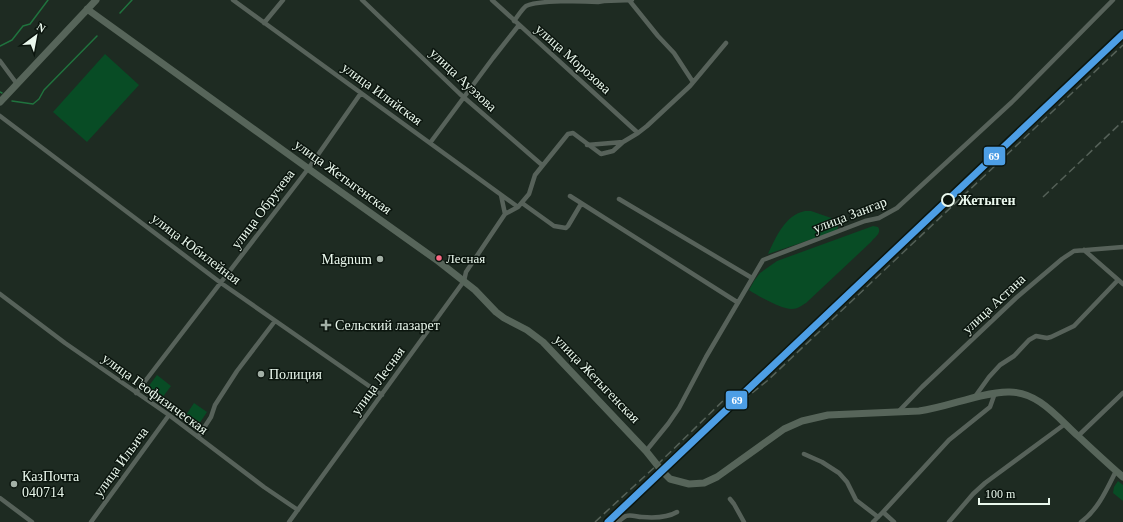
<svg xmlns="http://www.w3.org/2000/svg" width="1123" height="522" viewBox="0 0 1123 522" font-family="Georgia,serif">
<rect width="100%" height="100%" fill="#1e2b22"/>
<path fill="#084c25" d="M 105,54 L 139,85 L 87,142 L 53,112 Z
M 805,211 L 811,211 L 837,220 L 838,222 L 838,228 L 836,231 L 768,254 C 776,237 785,215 805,211 Z
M 873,226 L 878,227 C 882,233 875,237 871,242 L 806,303 C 801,306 797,309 792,309 C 781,309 758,296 749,290 L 754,281 L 760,273 L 777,261 Z
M 157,375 L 171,386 L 162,398 L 148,387 Z
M 194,403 L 207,412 L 199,424 L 186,415 Z
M 1118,481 L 1123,485 L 1123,501 L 1113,493 L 1114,487 Z"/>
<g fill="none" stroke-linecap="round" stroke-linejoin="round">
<path stroke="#20733e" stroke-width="1.5" d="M 120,13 L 132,0
M 0,46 L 12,40 L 23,26 L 30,24 L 48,0
M 0,92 L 2,93
M 12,101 L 33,104 L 39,99 L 44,90 L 97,36"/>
<path stroke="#57625a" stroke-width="4.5" d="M 233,0 L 518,207
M 362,0 L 460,94 L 542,165
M 492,0 L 638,133
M 629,0 L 658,36 L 674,53 L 693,82
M 514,21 C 518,16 522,9 526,6 C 539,0 582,1 598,2 L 604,1 L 632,0
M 264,23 L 283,0
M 0,61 L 17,84
M 0,116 L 221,283 L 382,395
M 430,143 L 493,58 L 519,25
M 587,145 L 623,142
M 501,195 L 505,214
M 570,196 L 737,302
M 619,199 L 752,278
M 522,203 L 554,226 L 566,228 L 568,226 L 581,204
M 1084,250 L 1123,284
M 0,294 L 65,343 L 169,415 L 264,487 L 298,510
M 136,393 L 308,169 L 361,93
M 974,398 L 989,377 L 1000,365 L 1014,356 L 1029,340 L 1036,336 L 1047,338 L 1051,337 L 1074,326 L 1118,280
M 898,412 L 922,387 L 1016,298 L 1062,259 L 1074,251 L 1123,247
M 1078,436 L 1123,393
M 198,437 L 211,417 L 215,405 L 237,371 L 275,321
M 646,451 L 668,424 L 679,408 L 706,357 L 763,260 L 865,221 L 879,218 L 897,208 L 1012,102 L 1113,0
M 804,454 L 822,462 L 839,473 L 847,482 L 856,500 L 878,517
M 0,498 L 32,522
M 730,499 L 734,504 L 744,522
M 883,512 L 894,522
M 91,522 L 169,415
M 289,522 L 464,281 L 466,272 L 505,214 L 518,207 L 529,194 L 535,175 L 568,134 L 573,133 L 601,154 L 613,151 L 623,142 L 638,133 L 647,126 L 690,86 L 726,43
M 618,522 C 621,520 623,517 626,516 C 631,514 637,517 642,517 C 654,518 667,518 677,512
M 873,522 L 883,512 L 949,440 L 990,407 L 995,393
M 949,522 L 973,494 L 985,483 L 1065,424
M 1081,522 C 1098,510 1107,489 1116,471"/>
<path stroke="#57655a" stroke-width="7" d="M 87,9 L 320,177 L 438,261 L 475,290 L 496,312 L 504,318 L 527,330 L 543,342 L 646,451 L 662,471 L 670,479 L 689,484 L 704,483 L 717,477 L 784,429 L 802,421 L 828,415 L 919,411 C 949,407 978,393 1008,392 C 1038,391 1058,418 1078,436 C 1093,450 1108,464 1123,477
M 0,102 L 96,0"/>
<path stroke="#556158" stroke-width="1.5" stroke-dasharray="8 4" stroke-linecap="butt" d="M 1043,197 L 1123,121
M 696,438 L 767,381 L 1123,45
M 595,522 L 657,465 L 727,397"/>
<g stroke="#0b150e" stroke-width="10">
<path id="rail-1" d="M 608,522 L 1123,34"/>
</g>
<use href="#rail-1" stroke="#4d9ee5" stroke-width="7"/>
</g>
<circle fill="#0b150e" stroke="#eaf8ed" stroke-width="2" cx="948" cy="200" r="6"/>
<circle fill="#fa6682" stroke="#0b150e" stroke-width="1.5" cx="439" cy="258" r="3.5"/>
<g fill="#a3b0a6" stroke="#0b150e" stroke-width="1.5">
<circle cx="380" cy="259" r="4"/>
<path d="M324 319h4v4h4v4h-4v4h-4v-4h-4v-4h4z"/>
<circle cx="261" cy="374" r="4"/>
<circle cx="14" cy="484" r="4"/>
</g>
<g text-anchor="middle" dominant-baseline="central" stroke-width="3" stroke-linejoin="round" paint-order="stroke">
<g font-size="13" fill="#eaf8ed" stroke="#0b150e" text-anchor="start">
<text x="446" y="258">Лесная</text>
</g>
<g font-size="14" fill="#eaf8ed" stroke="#0b150e">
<text transform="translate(573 59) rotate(42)">улица Морозова</text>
<text transform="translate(463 80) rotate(43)">улица Ауэзова</text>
<text transform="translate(382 94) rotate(36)">улица Илийская</text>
<text transform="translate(343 177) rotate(36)">улица Жетыгенская</text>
<text transform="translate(263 209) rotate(-53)">улица Обручева</text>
<text transform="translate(850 215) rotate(-21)">улица Зангар</text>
<text transform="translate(196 249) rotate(37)">улица Юбилейная</text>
<text transform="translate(994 304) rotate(-43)">улица Астана</text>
<text transform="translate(597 379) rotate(46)">улица Жетыгенская</text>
<text transform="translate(378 381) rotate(-54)">улица Лесная</text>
<text transform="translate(155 394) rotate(36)">улица Геофизическая</text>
<text transform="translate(121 462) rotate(-54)">улица Ильича</text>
</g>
<g font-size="14" font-weight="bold" fill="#eaf8ed" stroke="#0b150e" text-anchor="start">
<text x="958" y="200">Жетыген</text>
</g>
<g font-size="14" fill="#eaf8ed" stroke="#0b150e" text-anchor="start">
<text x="372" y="259" text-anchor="end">Magnum</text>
<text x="335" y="325">Сельский лазарет</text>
<text x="269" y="374">Полиция</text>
<text x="22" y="476">КазПочта<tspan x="22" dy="16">040714</tspan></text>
</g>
</g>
<g stroke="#0b150e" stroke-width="1.5">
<rect x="983" y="146" width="23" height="20" rx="4" fill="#4d9ee5"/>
<rect x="725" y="390" width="23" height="20" rx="4" fill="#4d9ee5"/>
</g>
<g font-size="11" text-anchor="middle" font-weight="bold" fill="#fff">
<text x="994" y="160">69</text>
<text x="737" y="404">69</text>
</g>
<g transform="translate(36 36) rotate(32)" stroke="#0b150e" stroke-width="3" paint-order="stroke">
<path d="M0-3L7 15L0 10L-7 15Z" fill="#eaf8ed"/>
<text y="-6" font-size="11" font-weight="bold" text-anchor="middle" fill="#eaf8ed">N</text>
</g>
<path d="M979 498v6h70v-6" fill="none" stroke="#eaf8ed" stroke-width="2"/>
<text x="985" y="498" font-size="12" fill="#eaf8ed" stroke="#0b150e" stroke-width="3" paint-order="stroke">100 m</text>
</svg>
